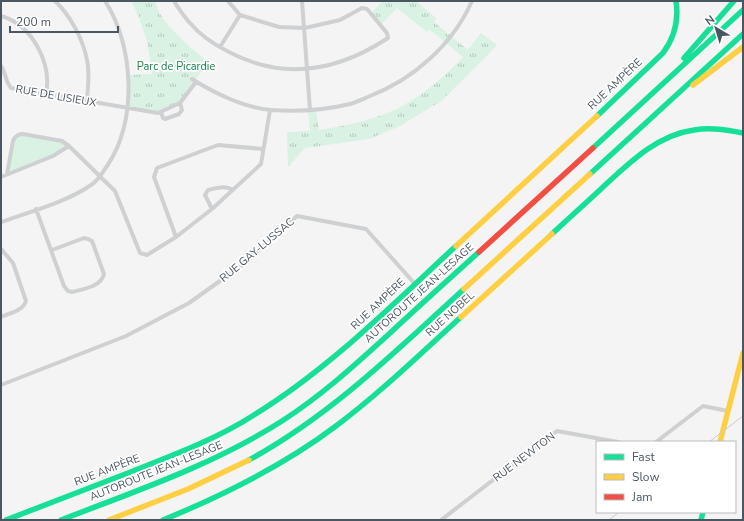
<svg xmlns="http://www.w3.org/2000/svg" width="744" height="521" viewBox="0 0 744 521" font-family="'Nunito Sans',sans-serif">
<defs>
<pattern id="park-tufts" width="24" height="20" patternUnits="userSpaceOnUse"><rect width="24" height="20" fill="#d9f2e3"/><path d="M3 7l-1-3M5 7V3M7 7l1-3M15 17l-1-3M17 17v-4M19 17l1-3" fill="none" stroke="#b2c7bb"/></pattern>
</defs>
<rect width="100%" height="100%" fill="#f4f4f4"/>
<path fill="#d9f2e3" d="M 20,134 L 62,141 L 69,146 L 53,156 L 7,174 L 13,141 Z"/>
<path fill="url(#park-tufts)" d="M 131,1 L 156,1 C 155,19 195,51 208,62 L 180,103 L 158,113 L 127,109 L 129,75 L 152,74 L 147,41 L 138,15 Z
M 383,1 L 416,1 L 436,18 L 434,22 L 468,50 L 481,33 L 497,45 L 479,64 L 441,101 L 400,126 L 369,139 L 305,148 L 288,167 L 287,132 L 310,131 L 308,110 L 316,110 L 319,130 C 349,125 382,119 409,102 C 429,90 447,74 463,57 L 429,29 L 427,32 L 397,8 L 381,25 L 371,13 Z"/>
<g fill="none" stroke-linecap="round" stroke-linejoin="round">
<path stroke="#ced0d2" stroke-width="4" d="M 55,1 C 70,15 83,39 87,60 C 90,73 88,87 87,100
M 176,1 L 175,3 C 180,10 184,17 190,23 C 200,35 215,45 229,52 C 284,81 338,71 388,38 L 387,33 L 367,9 L 362,8 L 340,20 L 305,28 L 279,27 L 240,15 L 228,1
M 302,1 L 310,110
M 1,16 C 33,25 52,64 46,94
M 220,47 L 240,15
M 1,66 C 6,73 5,81 11,88 L 158,113 L 180,103 L 196,82
M 192,79 C 214,93 245,108 271,110 C 297,112 325,110 350,104 C 357,102 363,99 370,96 C 414,79 453,44 472,1
M 161,112 L 163,118 L 165,119 L 179,114 L 182,110 L 180,103
M 7,174 L 13,141 C 15,136 18,134 23,134 L 62,141 L 69,146 L 115,191 L 140,253 L 147,255 L 176,237 L 212,209 L 261,164 L 270,110
M 1,177 L 53,156 L 69,146
M 36,209 L 64,286 L 68,291 L 72,292 C 83,289 101,287 104,274 L 92,241 L 88,239 L 84,238 L 52,250
M 212,209 L 205,195 L 208,190 C 217,188 225,185 233,190
M 1,222 C 29,212 67,202 91,185 C 98,181 102,173 107,166 C 138,122 134,45 105,1
M 176,237 L 154,177 L 157,168 L 218,145 L 263,149
M 1,249 L 13,263 L 26,301 C 23,311 10,313 1,317
M 1,385 L 126,336 L 189,303 L 241,266 L 297,216 L 366,229 L 415,284
M 656,442 L 703,406 L 728,411
M 441,520 L 557,431 L 618,442"/>
<path stroke="#16e098" stroke-width="5.5" d="M 684,58 L 734,1
M 597,116 L 663,53 C 675,37 679,21 676,1
M 593,148 L 743,10
M 590,174 L 743,34
M 552,234 C 569,218 586,203 602,188 C 629,163 657,135 694,130 C 711,127 727,130 743,133
M 249,460 C 330,416 396,351 464,289
M 6,520 C 47,504 87,489 128,473 C 171,456 215,440 254,415 C 329,369 392,305 456,246
M 61,520 C 136,491 213,465 282,421 C 321,396 355,365 389,334 C 419,306 449,279 479,252
M 163,520 C 224,495 283,466 336,426 C 380,393 420,354 461,317
M 701,520 L 703,512"/>
<path stroke="#ffcf43" stroke-width="5.5" d="M 693,85 L 743,47
M 456,246 L 597,116
M 464,289 L 590,174
M 461,317 L 552,234
M 720,442 L 743,353
M 109,520 L 188,489 L 249,460"/>
<path stroke="#f24e42" stroke-width="5.5" d="M 479,252 L 593,148"/>
<path stroke="#c9cacc" stroke-width="1" d="M 709,442 L 743,416
M 609,520 L 619,512"/>
</g>
<g text-anchor="middle" dominant-baseline="central" stroke-width="3.5" stroke-linejoin="round" paint-order="stroke">
<g font-size="11" fill="#17864f" stroke="#fff">
<text x="176" y="66">Parc de Picardie</text>
</g>
<g font-size="11" fill="#4a5661" stroke="#fff">
<text transform="translate(615 84) rotate(-43)">RUE AMPÈRE</text>
<text transform="translate(56 96) rotate(10)">RUE DE LISIEUX</text>
<text transform="translate(257 250) rotate(-40)">RUE GAY-LUSSAC</text>
<text transform="translate(419 293) rotate(-42)">AUTOROUTE JEAN-LESAGE</text>
<text transform="translate(378 304) rotate(-43)">RUE AMPÈRE</text>
<text transform="translate(450 314) rotate(-42)">RUE NOBEL</text>
<text transform="translate(524 457) rotate(-37)">RUE NEWTON</text>
<text transform="translate(107 470) rotate(-21)">RUE AMPÈRE</text>
<text transform="translate(156 471) rotate(-22)">AUTOROUTE JEAN-LESAGE</text>
</g>
</g>
<rect width="744" height="521" fill="none" stroke="#4a5661" stroke-width="4"/>
<rect x="596" y="441" width="140" height="72" fill="#ffffff" stroke="#b7bbc0"/>
<rect x="604" y="454" width="20" height="6" fill="#16e098" stroke="#b7bbc0"/>
<text x="632" y="461" font-size="12" fill="#4a5661">Fast</text>
<rect x="604" y="474" width="20" height="6" fill="#ffcf43" stroke="#b7bbc0"/>
<text x="632" y="481" font-size="12" fill="#4a5661">Slow</text>
<rect x="604" y="494" width="20" height="6" fill="#f24e42" stroke="#b7bbc0"/>
<text x="632" y="501" font-size="12" fill="#4a5661">Jam</text>
<g transform="translate(716 28) rotate(322)" stroke="#ffffff" stroke-width="3" paint-order="stroke">
<path d="M0-3L7 15L0 10L-7 15Z" fill="#4a5661"/>
<text y="-6" font-size="11" font-weight="bold" text-anchor="middle" fill="#4a5661">N</text>
</g>
<path d="M10 26v6h108v-6" fill="none" stroke="#4a5661" stroke-width="2"/>
<text x="16" y="26" font-size="12" fill="#4a5661" stroke="#ffffff" stroke-width="3" paint-order="stroke">200 m</text>
</svg>
